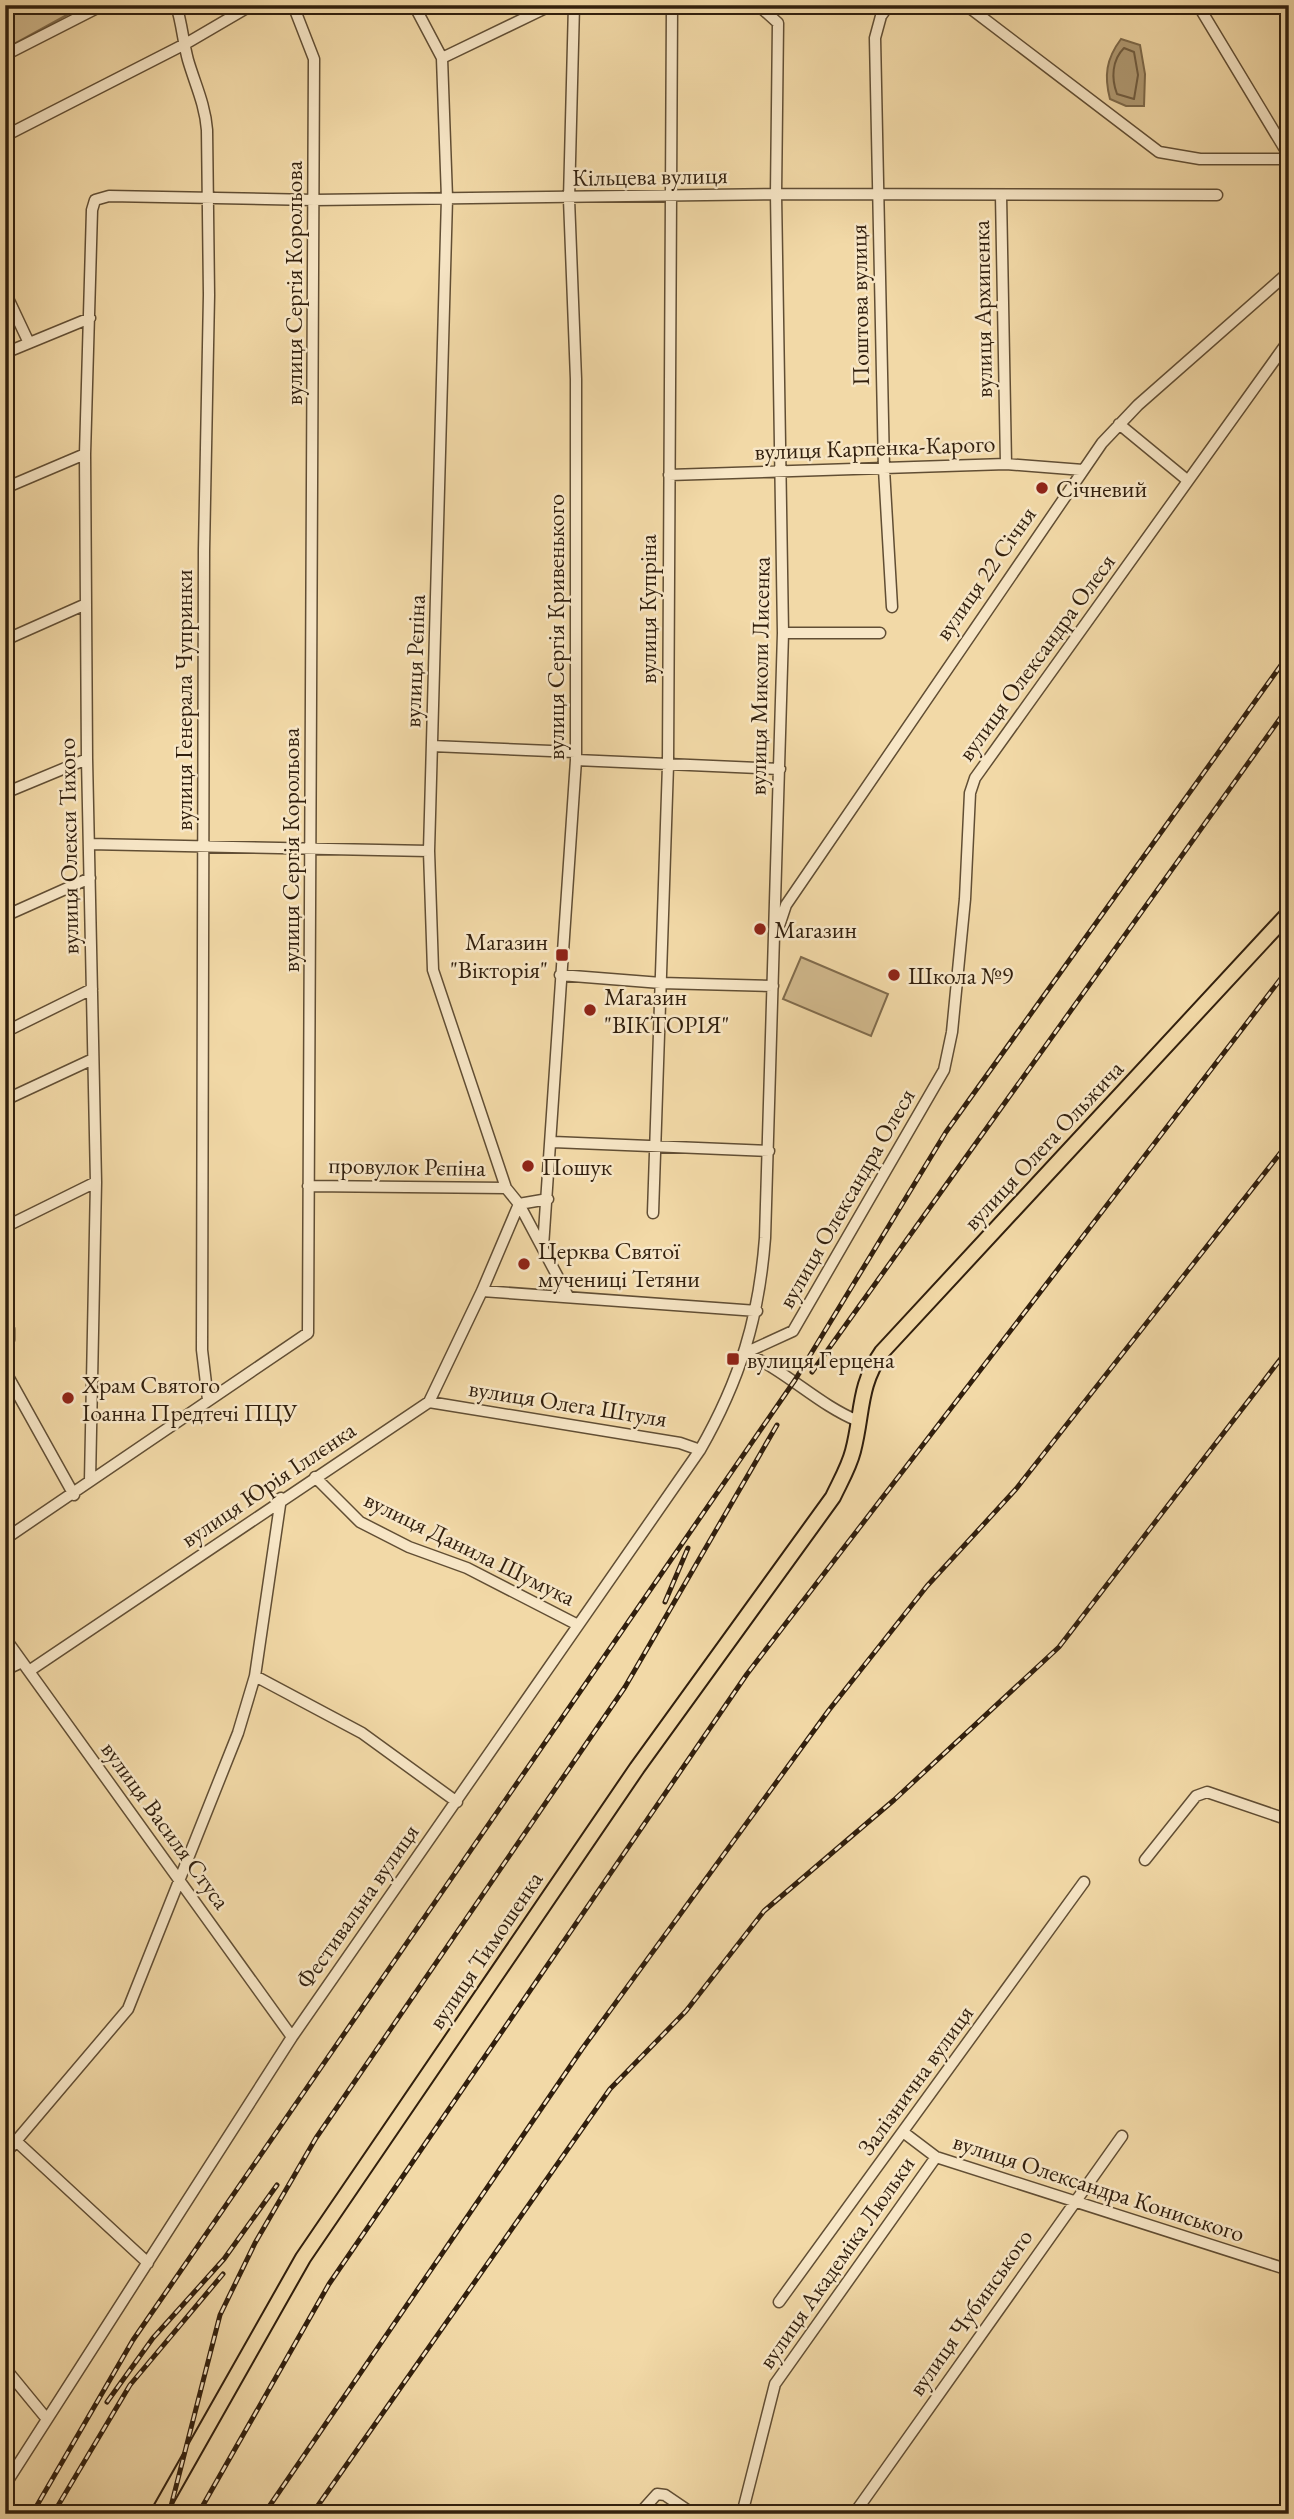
<svg xmlns="http://www.w3.org/2000/svg" width="1294" height="2519" viewBox="0 0 1294 2519" font-family="'EB Garamond',serif">
<rect width="100%" height="100%" fill="#f2d9a7"/>
<filter id="stains"><feTurbulence type="fractalNoise" baseFrequency=".00286" numOctaves="4"/><feColorMatrix values="0 0 0 0 .2 0 0 0 0 .09 0 0 0 0 .02 0 0 0 .5 -.17"/></filter>
<radialGradient id="worn" r=".72"><stop offset=".6" stop-color="#630" stop-opacity="0"/><stop offset="1" stop-color="#630" stop-opacity=".3"/></radialGradient>
<path fill="#d1b98d" stroke="#816c4d" stroke-width="2" d="M 5,5 L 85,5 L 5,49 Z
M 801,957 L 888,994 L 871,1036 L 783,999 Z"/>
<path fill="#b09a73" stroke="#7d694a" stroke-width="2" d="M 1121,39 L 1140,45 L 1145,74 L 1144,106 L 1126,106 L 1110,99 C 1104,76 1106,59 1121,39 Z"/>
<g fill="none" stroke-linecap="round" stroke-linejoin="round">
<path stroke="#705c40" stroke-width="2" d="M 1124,48 L 1134,52 L 1138,75 L 1134,99 L 1117,94 C 1111,78 1112,60 1124,48 Z"/>
<g stroke="#614e34" stroke-width="13">
<path id="minor" d="M 176,5 C 182,23 183,42 188,60 C 195,84 205,104 207,130 L 209,295 L 204,550 L 202,1350 L 208,1400
M 414,5 L 442,58 L 447,198 L 429,851 L 433,970 L 506,1188 L 519,1204 L 568,1296
M 889,5 L 881,16 L 875,38 L 884,469 L 892,607
M 966,5 L 1159,152 L 1200,159 L 1289,159
M 1198,5 L 1289,156
M 5,55 L 103,5
M 442,58 L 552,5
M 5,136 L 187,43 L 252,5
M 1001,195 L 1006,464
M 5,292 L 29,343
M 5,353 L 90,318
M 1119,424 L 1187,480
M 669,475 L 1006,464 L 1083,470
M 5,488 L 85,454
M 783,633 L 880,633
M 5,640 L 86,604
M 432,746 L 575,752
M 576,760 L 780,769
M 5,793 L 87,759
M 89,844 L 429,851
M 5,916 L 90,878
M 779,926 L 786,905 L 1102,443 L 1138,405 L 1289,272
M 560,975 L 661,983 L 773,986
M 5,1032 L 92,989
M 5,1100 L 93,1059
M 553,1142 L 769,1151
M 308,1186 L 506,1188
M 653,1213 L 668,765 L 672,5
M 5,1227 L 96,1182
M 543,1247 L 576,760 L 576,379 L 569,199 L 574,5
M 482,1291 L 757,1311
M 5,1322 L 9,1329 L 9,1340 L 5,1344
M 745,1353 L 793,1331 L 944,1070 L 952,1032 L 965,899 L 970,793 L 975,778 L 1289,340
M 745,1353 C 787,1371 817,1404 858,1421
M 5,1371 L 74,1495
M 429,1402 L 680,1443 L 700,1450
M 315,1477 L 360,1522 L 409,1547 L 467,1568 L 578,1625
M 90,1481 L 96,1182 L 87,759 L 85,454 L 92,210 L 95,200 L 109,196 L 314,200 L 776,194 L 1217,195
M 5,1539 L 308,1333 L 314,59 L 293,5
M 5,1638 L 292,2037
M 5,1670 L 22,1662
M 29,1671 L 429,1402 L 482,1291 L 519,1204 L 548,1199
M 255,1676 L 362,1733 L 457,1802
M 1145,1860 L 1196,1796 L 1207,1792 L 1289,1820
M 5,1969 L 5,1977
M 903,2132 L 936,2157 L 1289,2270
M 16,2141 L 148,2263
M 5,2154 L 128,2009 L 238,1733 L 255,1676 L 281,1498
M 779,2302 L 1084,1882
M 5,2368 L 46,2418
M 5,2485 L 292,2037 L 700,1450 C 740,1380 759,1318 765,1238 L 783,633 L 776,194 L 778,23 L 758,5
M 639,2514 L 657,2494 L 665,2495 L 693,2514
M 742,2514 L 775,2384 L 936,2157
M 854,2514 L 1122,2136"/>
</g>
<g stroke="#311f0d" stroke-width="18">
<path id="highway" d="M 158,2514 L 303,2258 L 637,1768 L 833,1497 C 840,1482 849,1467 853,1451 C 863,1413 858,1386 882,1352 L 1289,913"/>
</g>
<use href="#minor" stroke="#f7e6c6" stroke-width="10"/>
<use href="#highway" stroke="#f2d9a7" stroke-width="14"/>
<g stroke="#311f0d" stroke-width="5">
<path id="rail" d="M 812,1372 L 1289,706
M 665,1602 L 688,1548
M 107,2402 L 153,2338 L 224,2259 L 277,2185
M 32,2514 L 133,2340 L 795,1380 L 946,1132 L 1289,654
M 53,2514 L 130,2385 L 223,2274
M 169,2514 L 220,2315 L 255,2243 L 316,2138 L 625,1687 L 777,1425
M 198,2514 L 329,2284 L 747,1674 L 1289,968
M 264,2514 L 582,2049 L 829,1710 L 927,1586 L 1016,1489 L 1289,1142
M 312,2514 L 610,2089 L 686,2011 L 764,1911 L 894,1800 L 1059,1647 L 1289,1348"/>
</g>
<use href="#rail" stroke="#f7e6c6" stroke-width="2.5" stroke-dasharray="8" stroke-linecap="butt"/>
</g>
<g fill="#8f2418" stroke="#f7e6c6" stroke-width="2.5">
<circle cx="1042" cy="488" r="7"/>
<circle cx="760" cy="929" r="7"/>
<rect x="555" y="948" width="14" height="14" rx="3.5"/>
<circle cx="894" cy="975" r="7"/>
<circle cx="590" cy="1010" r="7"/>
<circle cx="528" cy="1166" r="7"/>
<circle cx="524" cy="1264" r="7"/>
<rect x="726" y="1352" width="14" height="14" rx="3.5"/>
<circle cx="68" cy="1398" r="7"/>
</g>
<g text-anchor="middle" dominant-baseline="central" stroke-width="5" stroke-linejoin="round" paint-order="stroke">
<g font-size="24" fill="#311f0d" stroke="#f7e6c6">
<text transform="translate(650 176) rotate(-1)">Кільцева вулиця</text>
<text transform="translate(293 283) rotate(-90)">вулиця Сергія Корольова</text>
<text transform="translate(859 305) rotate(-91)">Поштова вулиця</text>
<text transform="translate(982 309) rotate(-91)">вулиця Архипенка</text>
<text transform="translate(875 447) rotate(-2)">вулиця Карпенка-Карого</text>
<text transform="translate(985 573) rotate(-55)">вулиця 22 Січня</text>
<text transform="translate(647 609) rotate(-90)">вулиця Купріна</text>
<text transform="translate(555 627) rotate(-90)">вулиця Сергія Кривенького</text>
<text transform="translate(1036 657) rotate(-54)">вулиця Олександра Олеся</text>
<text transform="translate(414 661) rotate(-88)">вулиця Рєпіна</text>
<text transform="translate(759 676) rotate(-89)">вулиця Миколи Лисенка</text>
<text transform="translate(183 700) rotate(-90)">вулиця Генерала Чупринки</text>
<text transform="translate(68 846) rotate(-91)">вулиця Олекси Тихого</text>
<text transform="translate(290 850) rotate(-90)">вулиця Сергія Корольова</text>
<text transform="translate(1043 1145) rotate(-47)">вулиця Олега Ольжича</text>
<text transform="translate(407 1166) rotate(1)">провулок Рєпіна</text>
<text transform="translate(846 1198) rotate(-60)">вулиця Олександра Олеся</text>
<text transform="translate(568 1403) rotate(9)">вулиця Олега Штуля</text>
<text transform="translate(268 1484) rotate(-34)">вулиця Юрія Іллєнка</text>
<text transform="translate(470 1548) rotate(26)">вулиця Данила Шумука</text>
<text transform="translate(166 1825) rotate(54)">вулиця Василя Стуса</text>
<text transform="translate(357 1906) rotate(-55)">Фестивальна вулиця</text>
<text transform="translate(485 1950) rotate(-56)">вулиця Тимошенка</text>
<text transform="translate(915 2080) rotate(-54)">Залізнична вулиця</text>
<text transform="translate(1099 2187) rotate(18)">вулиця Олександра Кониського</text>
<text transform="translate(836 2262) rotate(-55)">вулиця Академіка Люльки</text>
<text transform="translate(970 2312) rotate(-55)">вулиця Чубинського</text>
</g>
<g font-size="24" fill="#311f0d" stroke="#f7e6c6" text-anchor="start">
<text x="1056" y="488">Січневий</text>
<text x="774" y="929">Магазин</text>
<text x="548" y="941" text-anchor="end">Магазин<tspan x="548" dy="28">"Вікторія"</tspan></text>
<text x="908" y="975">Школа №9</text>
<text x="604" y="996">Магазин<tspan x="604" dy="28">"ВІКТОРІЯ"</tspan></text>
<text x="542" y="1166">Пошук</text>
<text x="538" y="1250">Церква Святої<tspan x="538" dy="28">мучениці Тетяни</tspan></text>
<text x="747" y="1359">вулиця Герцена</text>
<text x="82" y="1384">Храм Святого<tspan x="82" dy="28">Іоанна Предтечі ПЦУ</tspan></text>
</g>
</g>
<rect width="1294" height="2519" fill="none" stroke="#f2d9a7" stroke-width="28"/>
<rect x="7" y="7" width="1280" height="2505" fill="none" stroke="#311f0d" stroke-width="3.5"/>
<rect x="14" y="14" width="1266" height="2491" fill="none" stroke="#311f0d" stroke-width="2"/>
<rect width="100%" height="100%" filter="url(#stains)"/>
<rect width="100%" height="100%" fill="url(#worn)"/>
</svg>
